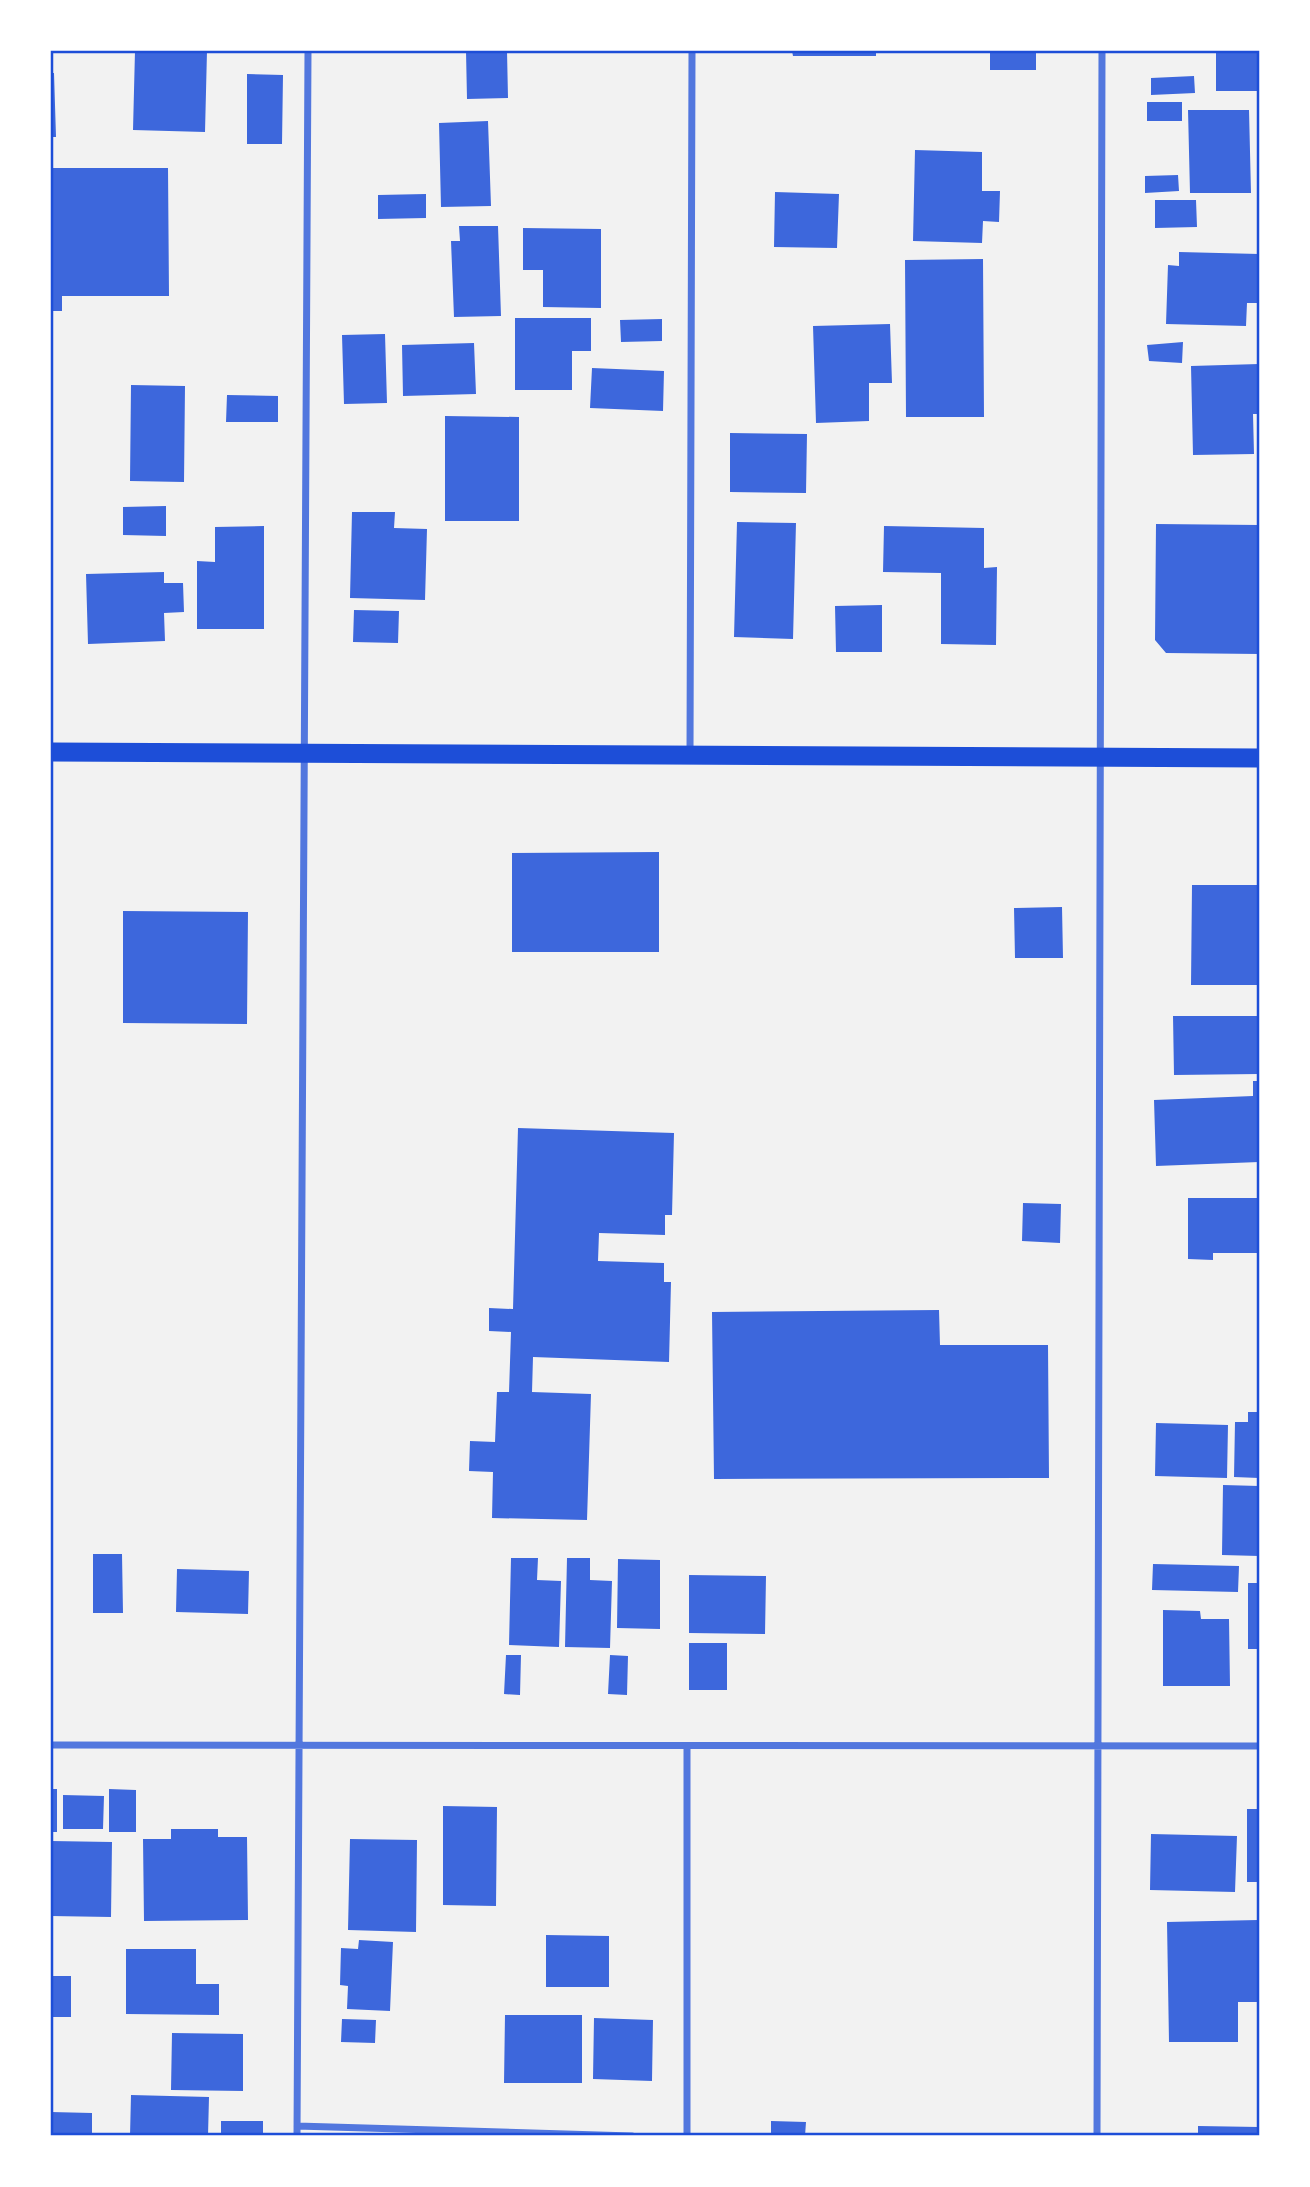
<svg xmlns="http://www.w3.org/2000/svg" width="1310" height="2187" viewBox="0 0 1310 2187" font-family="Bitter,serif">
<rect width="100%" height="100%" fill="#f2f2f2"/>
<path fill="#3d67dc" d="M 135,51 L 207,51 L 205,132 L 133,130 Z
M 466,51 L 507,51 L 508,98 L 467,99 Z
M 792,51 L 876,51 L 876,56 L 793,56 Z
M 990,51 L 1036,51 L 1036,70 L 990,70 Z
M 1216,51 L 1259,51 L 1259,91 L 1216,91 Z
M 51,73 L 54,73 L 56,137 L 51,137 Z
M 247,74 L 283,75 L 282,144 L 247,144 Z
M 1194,76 L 1195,93 L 1151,95 L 1151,78 Z
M 1147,102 L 1182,102 L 1182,121 L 1147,121 Z
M 1188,110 L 1249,110 L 1251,193 L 1190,193 Z
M 488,121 L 491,206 L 441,207 L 439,123 Z
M 915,150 L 982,152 L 982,191 L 1000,191 L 999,222 L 983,221 L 982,243 L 913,241 Z
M 51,168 L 168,168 L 169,296 L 62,296 L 62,311 L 51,311 Z
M 1178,175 L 1179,191 L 1145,193 L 1145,176 Z
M 775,192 L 839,194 L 837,248 L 774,247 Z
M 426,194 L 426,218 L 378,219 L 378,195 Z
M 1155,200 L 1196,200 L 1197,227 L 1155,228 Z
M 459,226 L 498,226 L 501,316 L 454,317 L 451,241 L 460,241 Z
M 523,228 L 601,229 L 601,308 L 543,307 L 543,270 L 523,270 Z
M 1179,252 L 1259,254 L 1259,303 L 1247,303 L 1246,326 L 1166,324 L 1168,265 L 1179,266 Z
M 983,259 L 984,417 L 906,417 L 905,260 Z
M 515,318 L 591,318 L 591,351 L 572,351 L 572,390 L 515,390 Z
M 662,319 L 662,341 L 621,342 L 620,320 Z
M 890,324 L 892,383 L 869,383 L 869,421 L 816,423 L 813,326 Z
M 385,334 L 387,403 L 344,404 L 342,335 Z
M 1183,342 L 1182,363 L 1149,361 L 1147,345 Z
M 474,343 L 476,394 L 403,396 L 402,345 Z
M 1259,364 L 1259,414 L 1253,414 L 1254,454 L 1193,455 L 1191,366 Z
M 592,368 L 664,371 L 663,411 L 590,408 Z
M 131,385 L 185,386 L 184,482 L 130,481 Z
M 227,395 L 278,396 L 278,422 L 226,422 Z
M 445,416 L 519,417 L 519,521 L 445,521 Z
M 730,433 L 807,434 L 806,493 L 730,492 Z
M 166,506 L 166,536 L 123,535 L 123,507 Z
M 352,512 L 395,512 L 394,528 L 427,529 L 425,600 L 350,598 Z
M 737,522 L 796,523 L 793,639 L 734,637 Z
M 1156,524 L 1259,525 L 1259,654 L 1166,653 L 1155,640 Z
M 264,526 L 264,629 L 197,629 L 197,561 L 215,562 L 215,527 Z
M 884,526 L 984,528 L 984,568 L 997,567 L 996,645 L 941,644 L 941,573 L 883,572 Z
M 164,572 L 164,583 L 183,583 L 184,612 L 164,613 L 165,641 L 88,644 L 86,574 Z
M 882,605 L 882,652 L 836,652 L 835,606 Z
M 354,610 L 399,611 L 398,643 L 353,642 Z
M 659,852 L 659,952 L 512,952 L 512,853 Z
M 1192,885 L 1259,885 L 1259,985 L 1191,985 Z
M 1062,907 L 1063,958 L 1015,958 L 1014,908 Z
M 123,911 L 248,912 L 247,1024 L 123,1023 Z
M 1173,1016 L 1259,1016 L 1259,1074 L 1174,1075 Z
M 1253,1081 L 1259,1081 L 1259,1162 L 1156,1166 L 1154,1100 L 1253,1096 Z
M 518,1128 L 674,1133 L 672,1215 L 665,1215 L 665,1235 L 599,1233 L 598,1261 L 664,1263 L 664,1282 L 671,1282 L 669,1362 L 533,1357 L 532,1392 L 591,1394 L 587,1520 L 492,1518 L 493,1472 L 469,1471 L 470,1441 L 495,1442 L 497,1392 L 509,1392 L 511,1332 L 489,1331 L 489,1308 L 513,1309 Z
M 1188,1198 L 1259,1198 L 1259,1253 L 1213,1253 L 1213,1260 L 1188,1259 Z
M 1023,1203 L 1061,1204 L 1060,1243 L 1022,1241 Z
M 939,1310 L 940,1345 L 1048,1345 L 1049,1478 L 714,1479 L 712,1312 Z
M 1248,1412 L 1259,1412 L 1259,1478 L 1234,1477 L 1235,1422 L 1248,1422 Z
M 1156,1423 L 1228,1425 L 1227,1478 L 1155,1476 Z
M 1223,1485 L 1259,1486 L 1259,1556 L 1222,1555 Z
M 93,1554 L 122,1554 L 123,1613 L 93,1613 Z
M 511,1558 L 538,1558 L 537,1580 L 561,1581 L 559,1647 L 509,1645 Z
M 567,1558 L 590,1558 L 590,1580 L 612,1581 L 610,1648 L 565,1647 Z
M 618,1559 L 660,1560 L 660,1629 L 617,1628 Z
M 1153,1564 L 1239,1566 L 1238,1592 L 1152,1590 Z
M 177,1569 L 249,1571 L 248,1614 L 176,1612 Z
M 689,1575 L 766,1576 L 765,1634 L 689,1633 Z
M 1248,1583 L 1259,1583 L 1259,1649 L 1248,1649 Z
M 1163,1610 L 1200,1611 L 1201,1619 L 1229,1619 L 1230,1686 L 1163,1686 Z
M 689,1643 L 727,1643 L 727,1690 L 689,1690 Z
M 506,1655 L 521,1655 L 520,1695 L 504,1694 Z
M 610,1655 L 628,1656 L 627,1695 L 608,1694 Z
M 51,1789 L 57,1789 L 57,1832 L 51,1832 Z
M 109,1789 L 136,1790 L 136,1832 L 109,1832 Z
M 63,1795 L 104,1796 L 103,1829 L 63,1829 Z
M 443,1806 L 497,1807 L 496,1906 L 443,1905 Z
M 1247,1809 L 1259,1809 L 1259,1882 L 1247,1882 Z
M 171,1829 L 218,1829 L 218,1837 L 247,1837 L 248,1920 L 144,1921 L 143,1839 L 171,1839 Z
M 1151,1834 L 1237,1836 L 1235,1892 L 1150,1890 Z
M 350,1839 L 417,1840 L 416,1932 L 348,1930 Z
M 51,1841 L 112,1842 L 111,1917 L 51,1916 Z
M 1258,1920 L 1259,2002 L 1238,2002 L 1238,2042 L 1169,2042 L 1167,1922 Z
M 546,1935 L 609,1936 L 609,1987 L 546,1987 Z
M 359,1940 L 393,1942 L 390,2011 L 347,2009 L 348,1986 L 340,1985 L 341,1948 L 358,1949 Z
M 126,1949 L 196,1949 L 196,1984 L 219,1984 L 219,2015 L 126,2014 Z
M 51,1976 L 71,1976 L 71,2017 L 51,2017 Z
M 505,2015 L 582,2015 L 582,2083 L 504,2083 Z
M 594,2018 L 653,2020 L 652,2081 L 593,2079 Z
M 342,2019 L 376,2020 L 375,2043 L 341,2042 Z
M 172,2033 L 243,2034 L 243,2091 L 171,2090 Z
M 131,2095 L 209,2097 L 208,2136 L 130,2136 Z
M 51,2112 L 92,2113 L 92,2136 L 51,2136 Z
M 221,2121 L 263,2121 L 263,2136 L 221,2136 Z
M 771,2121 L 806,2122 L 805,2136 L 771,2136 Z
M 1198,2126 L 1259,2127 L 1259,2136 L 1198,2136 Z"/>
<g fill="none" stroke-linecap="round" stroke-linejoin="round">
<path stroke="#5277de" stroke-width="7" d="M 690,754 L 692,51
M 51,1745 L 1259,1746
M 297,2126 L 632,2136
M 297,2136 L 308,51
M 687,2136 L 687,1746
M 1097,2136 L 1102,51"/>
<path stroke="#1d4ed8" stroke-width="19" d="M 51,752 L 1259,758"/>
</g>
<rect width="1310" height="2187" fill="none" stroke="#ffffff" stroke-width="105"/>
<rect x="52" y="52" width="1206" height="2082" fill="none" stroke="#1d4ed8" stroke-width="2.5"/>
</svg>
